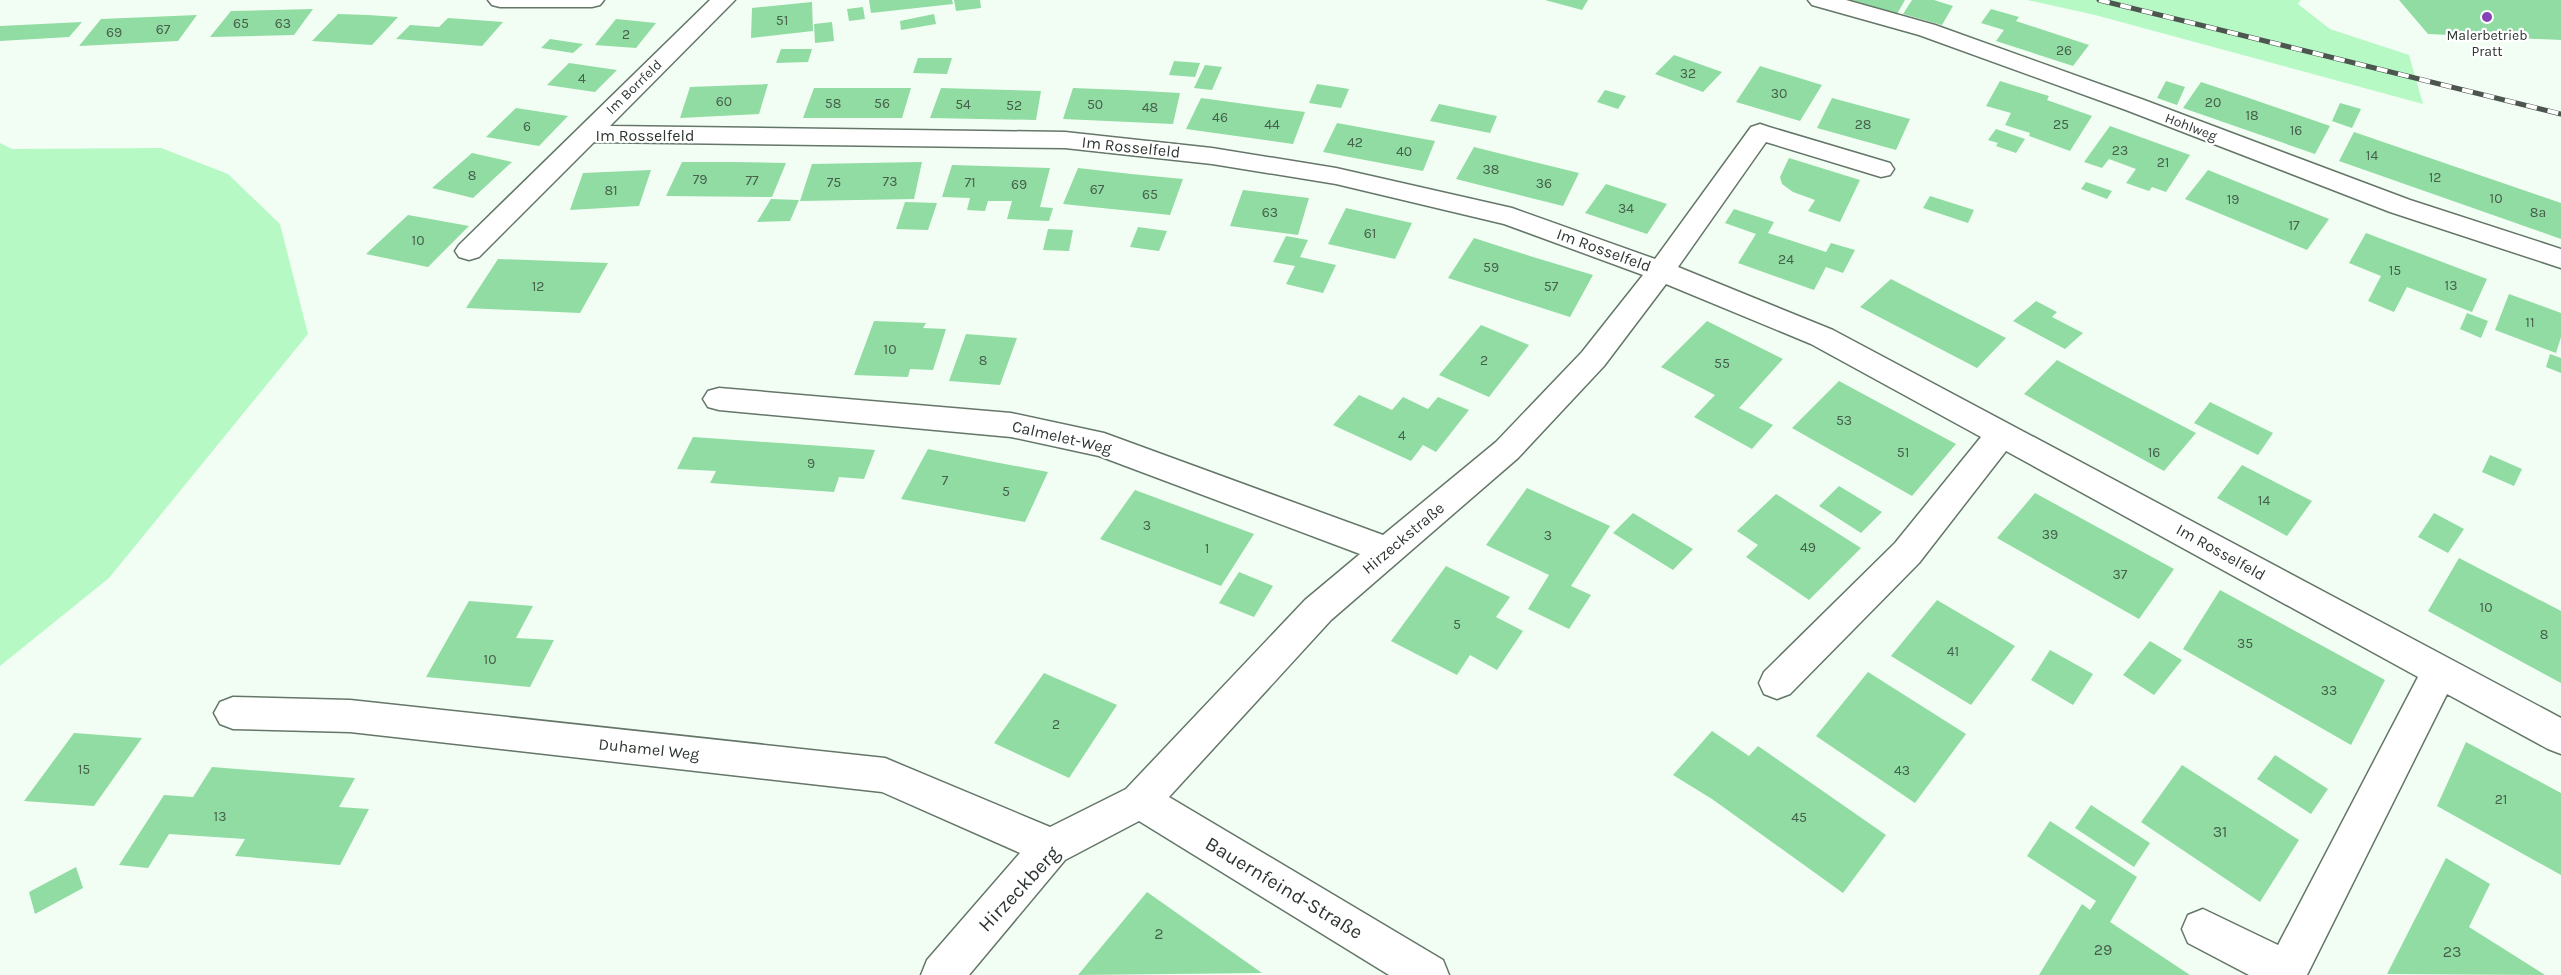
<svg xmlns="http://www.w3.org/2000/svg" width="2561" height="975" viewBox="0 0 2561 975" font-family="Karla,sans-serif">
<rect width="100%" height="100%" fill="#f2fef4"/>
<path fill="#b6f9c5" d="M 2027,0 L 2301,0 L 2298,4 L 2330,29 L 2409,55 L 2423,104 L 2095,15 Z
M 0,143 L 12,149 L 161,148 L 228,174 L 280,224 L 308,334 L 109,578 L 0,666 Z"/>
<path fill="#90dca2" d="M 869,0 L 952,0 L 953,4 L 871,13 Z
M 954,0 L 980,0 L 981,8 L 956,11 Z
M 1545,0 L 1588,0 L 1582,10 Z
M 1850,0 L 1905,0 L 1897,14 Z
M 1912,0 L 1934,0 L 1953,6 L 1942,25 L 1903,14 Z
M 2399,0 L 2561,0 L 2561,40 L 2428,34 Z
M 812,2 L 813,31 L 751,38 L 752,8 Z
M 863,7 L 865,19 L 849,21 L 847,9 Z
M 313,9 L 294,35 L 210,37 L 231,11 Z
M 1991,9 L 2019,17 L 2016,21 L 2089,45 L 2073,66 L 1996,41 L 2004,30 L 1981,23 Z
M 338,14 L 368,15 L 398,17 L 372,45 L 312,41 Z
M 934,14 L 936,24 L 901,30 L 900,21 Z
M 197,15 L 178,41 L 79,46 L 101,19 Z
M 448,18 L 503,22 L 482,46 L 396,39 L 410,25 L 439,27 Z
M 616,19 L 656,23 L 636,48 L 595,45 Z
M 82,22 L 69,37 L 0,41 L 0,26 Z
M 832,22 L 834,41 L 815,43 L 814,24 Z
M 550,39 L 583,44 L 573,53 L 541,48 Z
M 781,49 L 812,49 L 808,62 L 776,63 Z
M 1674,55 L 1722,72 L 1703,92 L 1655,74 Z
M 918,58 L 952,58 L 947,74 L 913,73 Z
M 1174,61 L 1200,63 L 1195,77 L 1169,75 Z
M 569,63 L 617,70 L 595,92 L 547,85 Z
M 1205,65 L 1222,67 L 1212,90 L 1194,88 Z
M 1760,66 L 1822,85 L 1800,121 L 1736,102 Z
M 2000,81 L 2049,96 L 2047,100 L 2092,116 L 2070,151 L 2029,136 L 2030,133 L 2005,125 L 2011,113 L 1986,106 Z
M 2166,81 L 2185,87 L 2177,105 L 2157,98 Z
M 2201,82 L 2243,96 L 2330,126 L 2315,154 L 2183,108 Z
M 768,84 L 759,114 L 680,118 L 690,87 Z
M 1317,84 L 1349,89 L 1341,108 L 1309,103 Z
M 814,88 L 911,88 L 902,118 L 803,118 Z
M 941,88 L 1041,91 L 1036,120 L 930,118 Z
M 1073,88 L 1126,90 L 1180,93 L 1173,124 L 1063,119 Z
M 1605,90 L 1626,96 L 1618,109 L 1597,102 Z
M 1201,98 L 1252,105 L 1305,112 L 1293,144 L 1186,129 Z
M 1832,98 L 1910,119 L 1896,150 L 1817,128 Z
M 2340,103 L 2361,109 L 2352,128 L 2332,121 Z
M 1439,104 L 1497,116 L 1490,133 L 1430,121 Z
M 516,108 L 568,116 L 539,146 L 486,137 Z
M 1337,123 L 1435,141 L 1423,171 L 1323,152 Z
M 2110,126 L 2190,155 L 2166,192 L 2152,187 L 2149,191 L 2126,183 L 2136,169 L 2109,159 L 2102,168 L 2084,162 Z
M 1996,129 L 2025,139 L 2016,153 L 1996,146 L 1998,143 L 1988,140 Z
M 2354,132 L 2561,203 L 2561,239 L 2339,161 Z
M 1474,147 L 1526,160 L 1579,173 L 1563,206 L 1456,179 Z
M 472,153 L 512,162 L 473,198 L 432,188 Z
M 1789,158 L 1860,180 L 1840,222 L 1808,211 L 1815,200 L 1793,192 L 1782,184 L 1780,177 Z
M 682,162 L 733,162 L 786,163 L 772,197 L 666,196 Z
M 922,162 L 914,199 L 800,201 L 812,164 Z
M 952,165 L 1050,168 L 1040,207 L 1053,208 L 1049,221 L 1007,219 L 1012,201 L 988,201 L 985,211 L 967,210 L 970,198 L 942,197 Z
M 1078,168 L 1131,174 L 1183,179 L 1170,215 L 1063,204 Z
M 651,170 L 639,206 L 570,210 L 583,173 Z
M 2208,170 L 2282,200 L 2329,219 L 2307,250 L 2185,199 Z
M 2086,182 L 2112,191 L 2107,199 L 2081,189 Z
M 1606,184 L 1667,204 L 1647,234 L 1585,213 Z
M 1243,190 L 1309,198 L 1298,235 L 1230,226 Z
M 1930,196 L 1974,210 L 1968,223 L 1923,208 Z
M 771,199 L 799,200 L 790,221 L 757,222 Z
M 905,202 L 937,203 L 928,230 L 896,229 Z
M 1346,208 L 1412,223 L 1395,259 L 1328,244 Z
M 1734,209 L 1774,222 L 1768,233 L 1826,252 L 1831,243 L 1855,250 L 1843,273 L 1826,267 L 1814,290 L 1738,263 L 1756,234 L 1725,223 Z
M 408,215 L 469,226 L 428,267 L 366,254 Z
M 1138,227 L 1167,231 L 1159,251 L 1130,247 Z
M 1048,229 L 1073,230 L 1069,251 L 1043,250 Z
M 2366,233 L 2487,279 L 2472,312 L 2407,287 L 2394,312 L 2368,301 L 2381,276 L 2349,263 Z
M 1286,236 L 1308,240 L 1300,257 L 1336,265 L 1323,293 L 1286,284 L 1295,266 L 1273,262 Z
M 1474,238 L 1533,257 L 1593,275 L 1570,317 L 1448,278 Z
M 498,259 L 608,263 L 580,313 L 466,308 Z
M 1891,279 L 1947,308 L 2006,338 L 1977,368 L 1860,307 Z
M 2509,294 L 2561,313 L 2561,337 L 2556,353 L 2495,330 Z
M 2036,301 L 2057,312 L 2052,317 L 2083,333 L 2065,349 L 2013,321 Z
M 2467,313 L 2488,321 L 2481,338 L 2460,329 Z
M 874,321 L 926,323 L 923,328 L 946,329 L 933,370 L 910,369 L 908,377 L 854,375 Z
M 1707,321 L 1783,359 L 1739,408 L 1773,425 L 1752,449 L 1694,417 L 1715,395 L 1661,367 Z
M 1481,325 L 1529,345 L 1489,397 L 1439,375 Z
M 966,334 L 1017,338 L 1000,385 L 949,381 Z
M 2550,354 L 2561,358 L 2561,373 L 2546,367 Z
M 2057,360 L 2125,396 L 2196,433 L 2164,471 L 2024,394 Z
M 1839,381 L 1956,444 L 1912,496 L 1792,428 Z
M 1359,395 L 1392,410 L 1403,397 L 1428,409 L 1438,397 L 1469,410 L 1436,452 L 1423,445 L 1411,461 L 1333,425 Z
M 2210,402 L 2273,433 L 2258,455 L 2194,423 Z
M 693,437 L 851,448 L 875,450 L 864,479 L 839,477 L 834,492 L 710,483 L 716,471 L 677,469 Z
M 928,449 L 989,461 L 1048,472 L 1025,522 L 901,499 Z
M 2490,455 L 2522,469 L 2514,486 L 2482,472 Z
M 2242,465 L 2312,501 L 2287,536 L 2217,498 Z
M 1839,486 L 1882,512 L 1861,533 L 1819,506 Z
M 1527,488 L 1610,526 L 1571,586 L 1591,595 L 1569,629 L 1528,609 L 1549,575 L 1486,545 Z
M 1135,490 L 1254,534 L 1221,586 L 1100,539 Z
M 2035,493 L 2174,569 L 2139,619 L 1997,538 Z
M 1776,494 L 1861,548 L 1809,600 L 1746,557 L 1758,545 L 1737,531 Z
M 1633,513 L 1693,549 L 1673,570 L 1613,533 Z
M 2434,513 L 2464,529 L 2448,553 L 2418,537 Z
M 2459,558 L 2561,611 L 2561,683 L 2428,611 Z
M 1446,566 L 1510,597 L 1496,617 L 1523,631 L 1497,670 L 1470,655 L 1457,675 L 1391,641 Z
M 1239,572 L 1273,586 L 1254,617 L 1219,603 Z
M 2220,590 L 2385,680 L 2351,745 L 2183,649 Z
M 1937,600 L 2015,646 L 1971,705 L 1891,656 Z
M 469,601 L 533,606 L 516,638 L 554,640 L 530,687 L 426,677 Z
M 2150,641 L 2182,660 L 2154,695 L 2123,675 Z
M 2050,650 L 2093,674 L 2073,705 L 2031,680 Z
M 1868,672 L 1966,734 L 1915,803 L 1816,736 Z
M 1044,673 L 1117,705 L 1069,778 L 994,743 Z
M 1712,731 L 1749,756 L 1758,746 L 1886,835 L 1843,893 L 1712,799 L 1673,775 Z
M 74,733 L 142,738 L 94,806 L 24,801 Z
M 2466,742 L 2561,793 L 2561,875 L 2437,806 Z
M 2275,755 L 2328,789 L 2311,814 L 2257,779 Z
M 2182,765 L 2299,840 L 2260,902 L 2141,822 Z
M 212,767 L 355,778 L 339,807 L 369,809 L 340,865 L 235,856 L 245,839 L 169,834 L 148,868 L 119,865 L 164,795 L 193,797 Z
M 2091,805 L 2150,843 L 2134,867 L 2075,828 Z
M 2050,821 L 2137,877 L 2110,922 L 2190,975 L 2039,975 L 2082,904 L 2090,910 L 2096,901 L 2027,856 Z
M 2446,858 L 2490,884 L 2469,927 L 2545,975 L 2387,974 Z
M 76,867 L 83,888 L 35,914 L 29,892 Z
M 1147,892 L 1262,973 L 1078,975 Z"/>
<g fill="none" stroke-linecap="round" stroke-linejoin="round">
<g stroke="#647668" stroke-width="3">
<path id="street" d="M 488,0 L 604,0 L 600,5 L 592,7 L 500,7 L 492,5 Z
M 710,0 L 735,0 L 610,126 L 1065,132 L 1212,148 L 1336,168 L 1512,208 L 1655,259 L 1751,127 L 1760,124 L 1769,127 L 1890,163 L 1894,169 L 1890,175 L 1881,177 L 1766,142 L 1678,267 L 1833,330 L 2561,718 L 2561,754 L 2548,749 L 2447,694 L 2307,975 L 2249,975 L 2188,943 L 2182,929 L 2188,915 L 2203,909 L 2278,945 L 2418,677 L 2006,451 L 1919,563 L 1790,694 L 1777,699 L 1764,694 L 1759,683 L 1764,672 L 1895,543 L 1981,437 L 1811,344 L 1666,284 L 1604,366 L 1518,458 L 1331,620 L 1169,797 L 1443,960 L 1449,975 L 1389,975 L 1139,821 L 1065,860 L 969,975 L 921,975 L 927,960 L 1020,853 L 882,792 L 350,732 L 233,729 L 220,724 L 214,713 L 220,702 L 233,697 L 350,700 L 885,758 L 1050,827 L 1126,789 L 1305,600 L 1360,554 L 1099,456 L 1011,437 L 719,410 L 708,407 L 703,399 L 708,391 L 719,388 L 1011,413 L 1104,433 L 1383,535 L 1496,442 L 1582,352 L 1643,275 L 1504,224 L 1336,184 L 1212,164 L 1065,148 L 594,142 L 479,257 L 469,260 L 459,257 L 455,251 L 459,245 Z
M 1808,0 L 1846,0 L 1935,25 L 2144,100 L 2410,200 L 2561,249 L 2561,268 L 2390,212 L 2126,110 L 1919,35 L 1812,5 Z"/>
</g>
<use href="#street" fill="#fff" fill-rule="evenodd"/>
<g stroke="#4d554f" stroke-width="5">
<path id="rail" d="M 2099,0 L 2561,114"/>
</g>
<use href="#rail" stroke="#fff" stroke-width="4" stroke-dasharray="11" stroke-linecap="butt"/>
</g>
<circle fill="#8442b6" stroke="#fff" stroke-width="2" cx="2487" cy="17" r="6"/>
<g text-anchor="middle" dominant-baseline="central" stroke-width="4.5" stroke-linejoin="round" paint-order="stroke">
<g font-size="14" fill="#46604c">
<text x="782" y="20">51</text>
<text x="241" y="23">65</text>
<text x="283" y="23">63</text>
<text x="163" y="29">67</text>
<text x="114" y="32">69</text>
<text x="626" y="34">2</text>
<text x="2064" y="50">26</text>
<text x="1688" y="73">32</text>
<text x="582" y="78">4</text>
<text x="1779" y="93">30</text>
<text x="724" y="101">60</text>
<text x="2213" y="102">20</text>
<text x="833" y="103">58</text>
<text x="882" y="103">56</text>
<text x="963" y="104">54</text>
<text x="1095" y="104">50</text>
<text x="1014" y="105">52</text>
<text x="1150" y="107">48</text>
<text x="2252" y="115">18</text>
<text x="1220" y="117">46</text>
<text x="1272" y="124">44</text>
<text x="1863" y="124">28</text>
<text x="2061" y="124">25</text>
<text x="527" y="126">6</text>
<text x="2296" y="130">16</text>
<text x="1355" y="142">42</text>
<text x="2120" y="150">23</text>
<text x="1404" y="151">40</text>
<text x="2372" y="155">14</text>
<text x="2163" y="162">21</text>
<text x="1491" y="169">38</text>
<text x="472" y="175">8</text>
<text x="2435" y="177">12</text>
<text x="700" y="179">79</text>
<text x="752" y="180">77</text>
<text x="890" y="181">73</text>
<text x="834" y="182">75</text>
<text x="970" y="182">71</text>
<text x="1544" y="183">36</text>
<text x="1019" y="184">69</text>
<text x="1097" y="189">67</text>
<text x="611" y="190">81</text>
<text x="1150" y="194">65</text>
<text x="2496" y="198">10</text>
<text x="2233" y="199">19</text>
<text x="1626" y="208">34</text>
<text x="1270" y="212">63</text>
<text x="2538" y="212">8a</text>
<text x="2294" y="225">17</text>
<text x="1370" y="233">61</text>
<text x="418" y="240">10</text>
<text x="1786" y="259">24</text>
<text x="1491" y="267">59</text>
<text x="2395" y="270">15</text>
<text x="2451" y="285">13</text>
<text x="538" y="286">12</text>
<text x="1551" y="286">57</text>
<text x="2530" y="322">11</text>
<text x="890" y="349">10</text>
<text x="983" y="360">8</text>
<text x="1484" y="360">2</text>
<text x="1722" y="363">55</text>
<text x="1844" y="420">53</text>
<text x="1402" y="435">4</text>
<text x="1903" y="452">51</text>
<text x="2154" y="452">16</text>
<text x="811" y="463">9</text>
<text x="945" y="480">7</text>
<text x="1006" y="491">5</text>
<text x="2264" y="500">14</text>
<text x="1147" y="525">3</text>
<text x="2050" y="534">39</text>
<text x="1548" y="535">3</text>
<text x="1808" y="547">49</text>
<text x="1207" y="548">1</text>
<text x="2120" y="574">37</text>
<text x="2486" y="607">10</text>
<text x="1457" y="624">5</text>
<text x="2544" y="634">8</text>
<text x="2245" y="643">35</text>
<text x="1953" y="651">41</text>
<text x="490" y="659">10</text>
<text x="2329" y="690">33</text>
<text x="1056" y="724">2</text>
<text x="84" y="769">15</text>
<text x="1902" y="770">43</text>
<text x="2501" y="799">21</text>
<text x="220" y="816">13</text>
<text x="1799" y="817">45</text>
</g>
<g font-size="14" fill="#2e3630" stroke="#fff">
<text x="2487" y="35">Malerbetrieb<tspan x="2487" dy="16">Pratt</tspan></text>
</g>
<g font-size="14" fill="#2e3630" stroke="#fff">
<text transform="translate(634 87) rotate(-44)">Im Borrfeld</text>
<text transform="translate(2191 127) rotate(21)">Hohlweg</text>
</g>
<g font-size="16" fill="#2e3630" stroke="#fff">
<text x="645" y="135">Im Rosselfeld</text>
<text transform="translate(1131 147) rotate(6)">Im Rosselfeld</text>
<text transform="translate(1604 250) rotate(20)">Im Rosselfeld</text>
<text transform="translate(1062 437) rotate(13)">Calmelet-Weg</text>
<text transform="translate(1403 538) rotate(-40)">Hirzeckstraße</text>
<text transform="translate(2221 552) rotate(29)">Im Rosselfeld</text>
<text transform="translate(649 749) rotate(6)">Duhamel Weg</text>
</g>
<g font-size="16" fill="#46604c">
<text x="2220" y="831">31</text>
<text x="1159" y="933">2</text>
<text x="2103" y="949">29</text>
<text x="2452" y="951">23</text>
</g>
<g font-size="20" fill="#2e3630" stroke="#fff">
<text transform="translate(1284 888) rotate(31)">Bauernfeind-Straße</text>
<text transform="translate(1019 889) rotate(-47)">Hirzeckberg</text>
</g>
</g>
</svg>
